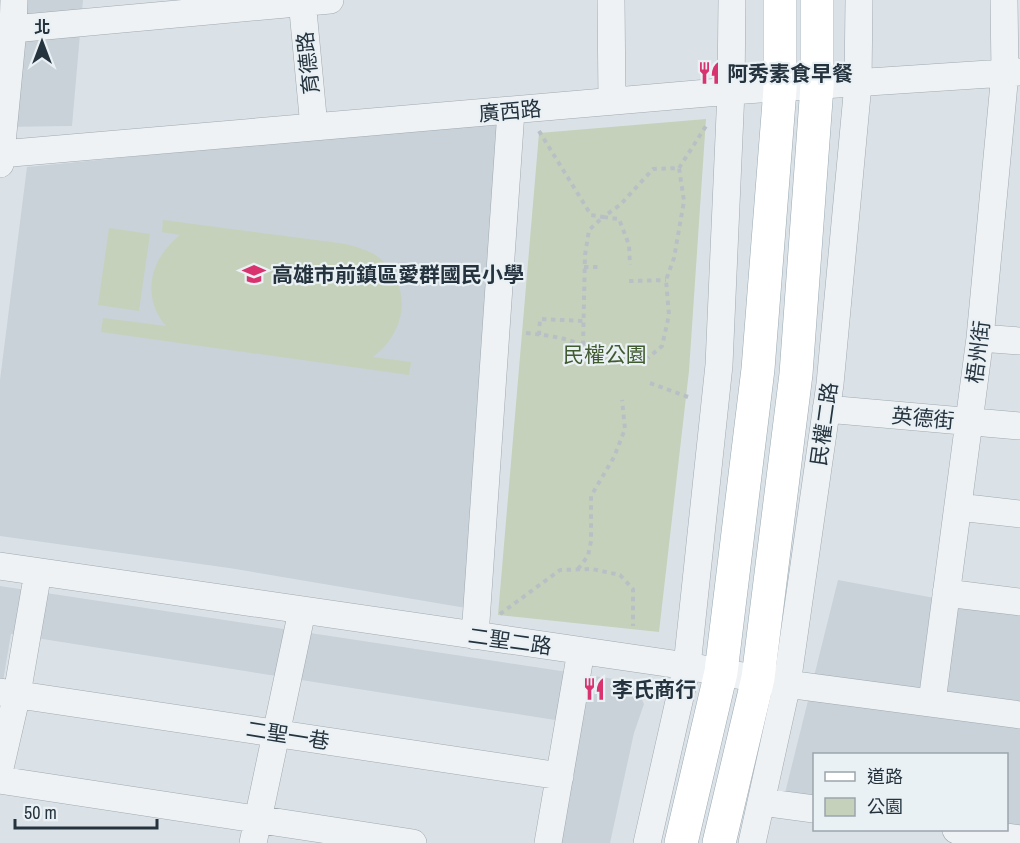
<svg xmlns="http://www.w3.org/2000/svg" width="1020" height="843" viewBox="0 0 1020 843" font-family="'Archivo Narrow','Noto Sans TC',sans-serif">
<rect width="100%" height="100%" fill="#dbe2e7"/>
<path fill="#c9d2d9" d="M 0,0 L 83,0 L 72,126 L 0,127 Z
M 504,120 L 472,609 L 229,568 L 0,536 L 0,380 L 27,167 Z
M 838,580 L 956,602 L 1020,610 L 1020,829 L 1007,827 L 1006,754 L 814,754 L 814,798 L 785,793 Z
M 0,586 L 634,682 L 644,704 L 634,733 L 610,843 L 559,843 L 580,724 L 11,634 L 0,699 Z"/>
<path fill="#c6d1bb" d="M 706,119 L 689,371 L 659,632 L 498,615 L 539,133 Z
M 163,220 L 346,244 C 359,248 373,251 383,261 C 413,291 405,333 373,357 L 411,362 L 409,375 L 101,332 L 103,318 L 166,326 C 140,295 151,258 180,235 L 162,232 Z
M 109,228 L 150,234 L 139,311 L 98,305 Z"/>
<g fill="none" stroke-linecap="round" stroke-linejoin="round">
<g stroke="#a0aab1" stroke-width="28">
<path id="minor" d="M 302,0 L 314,127
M 611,0 L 612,101
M 13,29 L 330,0
M 0,154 L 731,91 L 1020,72
M 0,164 L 13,29 L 14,0
M 980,338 L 1020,341
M 826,409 L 1020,426
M 958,507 L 1020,514
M 0,566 L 687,666 L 787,684 L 1020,715
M 946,593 L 1020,602
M 475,636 L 511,111
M 0,692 L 560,776
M 932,702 L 980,338 L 1005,73 L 1004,0
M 0,768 L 17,694 L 38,572
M 0,780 L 413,843
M 761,802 L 814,809
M 956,830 L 1020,839
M 253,843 L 302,611
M 548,843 L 581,651
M 647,843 L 687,666 L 719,365 L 731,91 L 732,0
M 752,843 L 787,684 L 830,384 L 858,84 L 859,0"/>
</g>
<g stroke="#99a9b3" stroke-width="34">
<path id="major" d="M 681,843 L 721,672 L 758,369 L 780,89 L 780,0
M 719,843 L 758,678 L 796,374 L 817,86 L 817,0"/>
</g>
<path stroke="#b9c0c5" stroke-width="4" stroke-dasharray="4.5 4.5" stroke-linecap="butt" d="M 539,131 L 591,215 L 603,217 L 620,205 L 653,169 L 679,168 L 684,201 L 674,258 L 666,280 L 669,315 L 662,346 L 648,358
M 679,168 L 706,126
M 584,267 L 601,267
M 629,281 L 666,280
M 526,333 C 555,336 580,339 602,359
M 539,335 L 540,319 L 584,321
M 583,345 L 585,255 L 589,230 L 603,217 L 619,219 L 629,245 L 630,265
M 650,383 L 688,397
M 578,569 L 588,556 L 591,541 L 591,496 L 614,457 L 625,429 L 622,400
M 500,614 L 560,570 L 592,569 L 620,575 L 633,589 L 633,626"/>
<use href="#minor" stroke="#eef2f5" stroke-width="27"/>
<use href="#major" stroke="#fff" stroke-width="33"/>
</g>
<defs>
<g id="restaurant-bare" transform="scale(1.8)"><path d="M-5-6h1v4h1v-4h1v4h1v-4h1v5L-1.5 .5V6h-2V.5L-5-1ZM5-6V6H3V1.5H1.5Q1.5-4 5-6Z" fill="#d8336f" stroke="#eaf1f5" stroke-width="2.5" paint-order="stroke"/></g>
<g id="school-bare" transform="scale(1.8)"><path d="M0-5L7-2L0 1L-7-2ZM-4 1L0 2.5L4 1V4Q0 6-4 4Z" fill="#d8336f" stroke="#eaf1f5" stroke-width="2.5" paint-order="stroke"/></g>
</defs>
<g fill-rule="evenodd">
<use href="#restaurant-bare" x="709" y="73"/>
<use href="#school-bare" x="254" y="274"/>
<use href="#restaurant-bare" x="594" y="689"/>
</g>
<g text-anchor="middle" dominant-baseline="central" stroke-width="4.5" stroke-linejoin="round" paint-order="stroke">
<g font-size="21" fill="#24333e" stroke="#eaf1f5">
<text transform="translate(308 63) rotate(-96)">育德路</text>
<text transform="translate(510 111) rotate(-5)">廣西路</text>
<text transform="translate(978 352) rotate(-83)">梧州街</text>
<text transform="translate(923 418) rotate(5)">英德街</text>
<text transform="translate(824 424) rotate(-82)">民權二路</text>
<text transform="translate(510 641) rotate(8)">二聖二路</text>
<text transform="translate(288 735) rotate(9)">二聖一巷</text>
</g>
<g font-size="21" font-weight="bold" fill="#24333e" stroke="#eaf1f5" text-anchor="start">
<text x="727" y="73">阿秀素食早餐</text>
<text x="272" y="274">高雄市前鎮區愛群國民小學</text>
<text x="612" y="689">李氏商行</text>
</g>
<g font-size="21" fill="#415b30" stroke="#eaf1f5">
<text x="605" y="354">民權公園</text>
</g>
</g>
<rect x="813" y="753" width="195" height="78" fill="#eaf1f5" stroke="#9ba5ac" stroke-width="1.5"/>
<rect x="825" y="772" width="30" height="9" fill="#ffffff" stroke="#9ba5ac" stroke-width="1.5"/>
<text x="867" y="783" font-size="18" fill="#24333e">道路</text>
<rect x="825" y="798" width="30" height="18" fill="#c6d1bb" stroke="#9ba5ac" stroke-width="1.5"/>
<text x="867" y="813" font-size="18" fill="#24333e">公園</text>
<g transform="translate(42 42)" stroke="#eaf1f5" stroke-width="4.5" paint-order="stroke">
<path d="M0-4.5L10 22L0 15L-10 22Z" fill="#24333e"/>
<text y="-9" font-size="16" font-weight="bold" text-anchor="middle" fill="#24333e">北</text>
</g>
<path d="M15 819v9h142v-9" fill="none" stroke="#24333e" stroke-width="3"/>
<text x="24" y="819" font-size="18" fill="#24333e" stroke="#eaf1f5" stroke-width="4.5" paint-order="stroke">50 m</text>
</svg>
